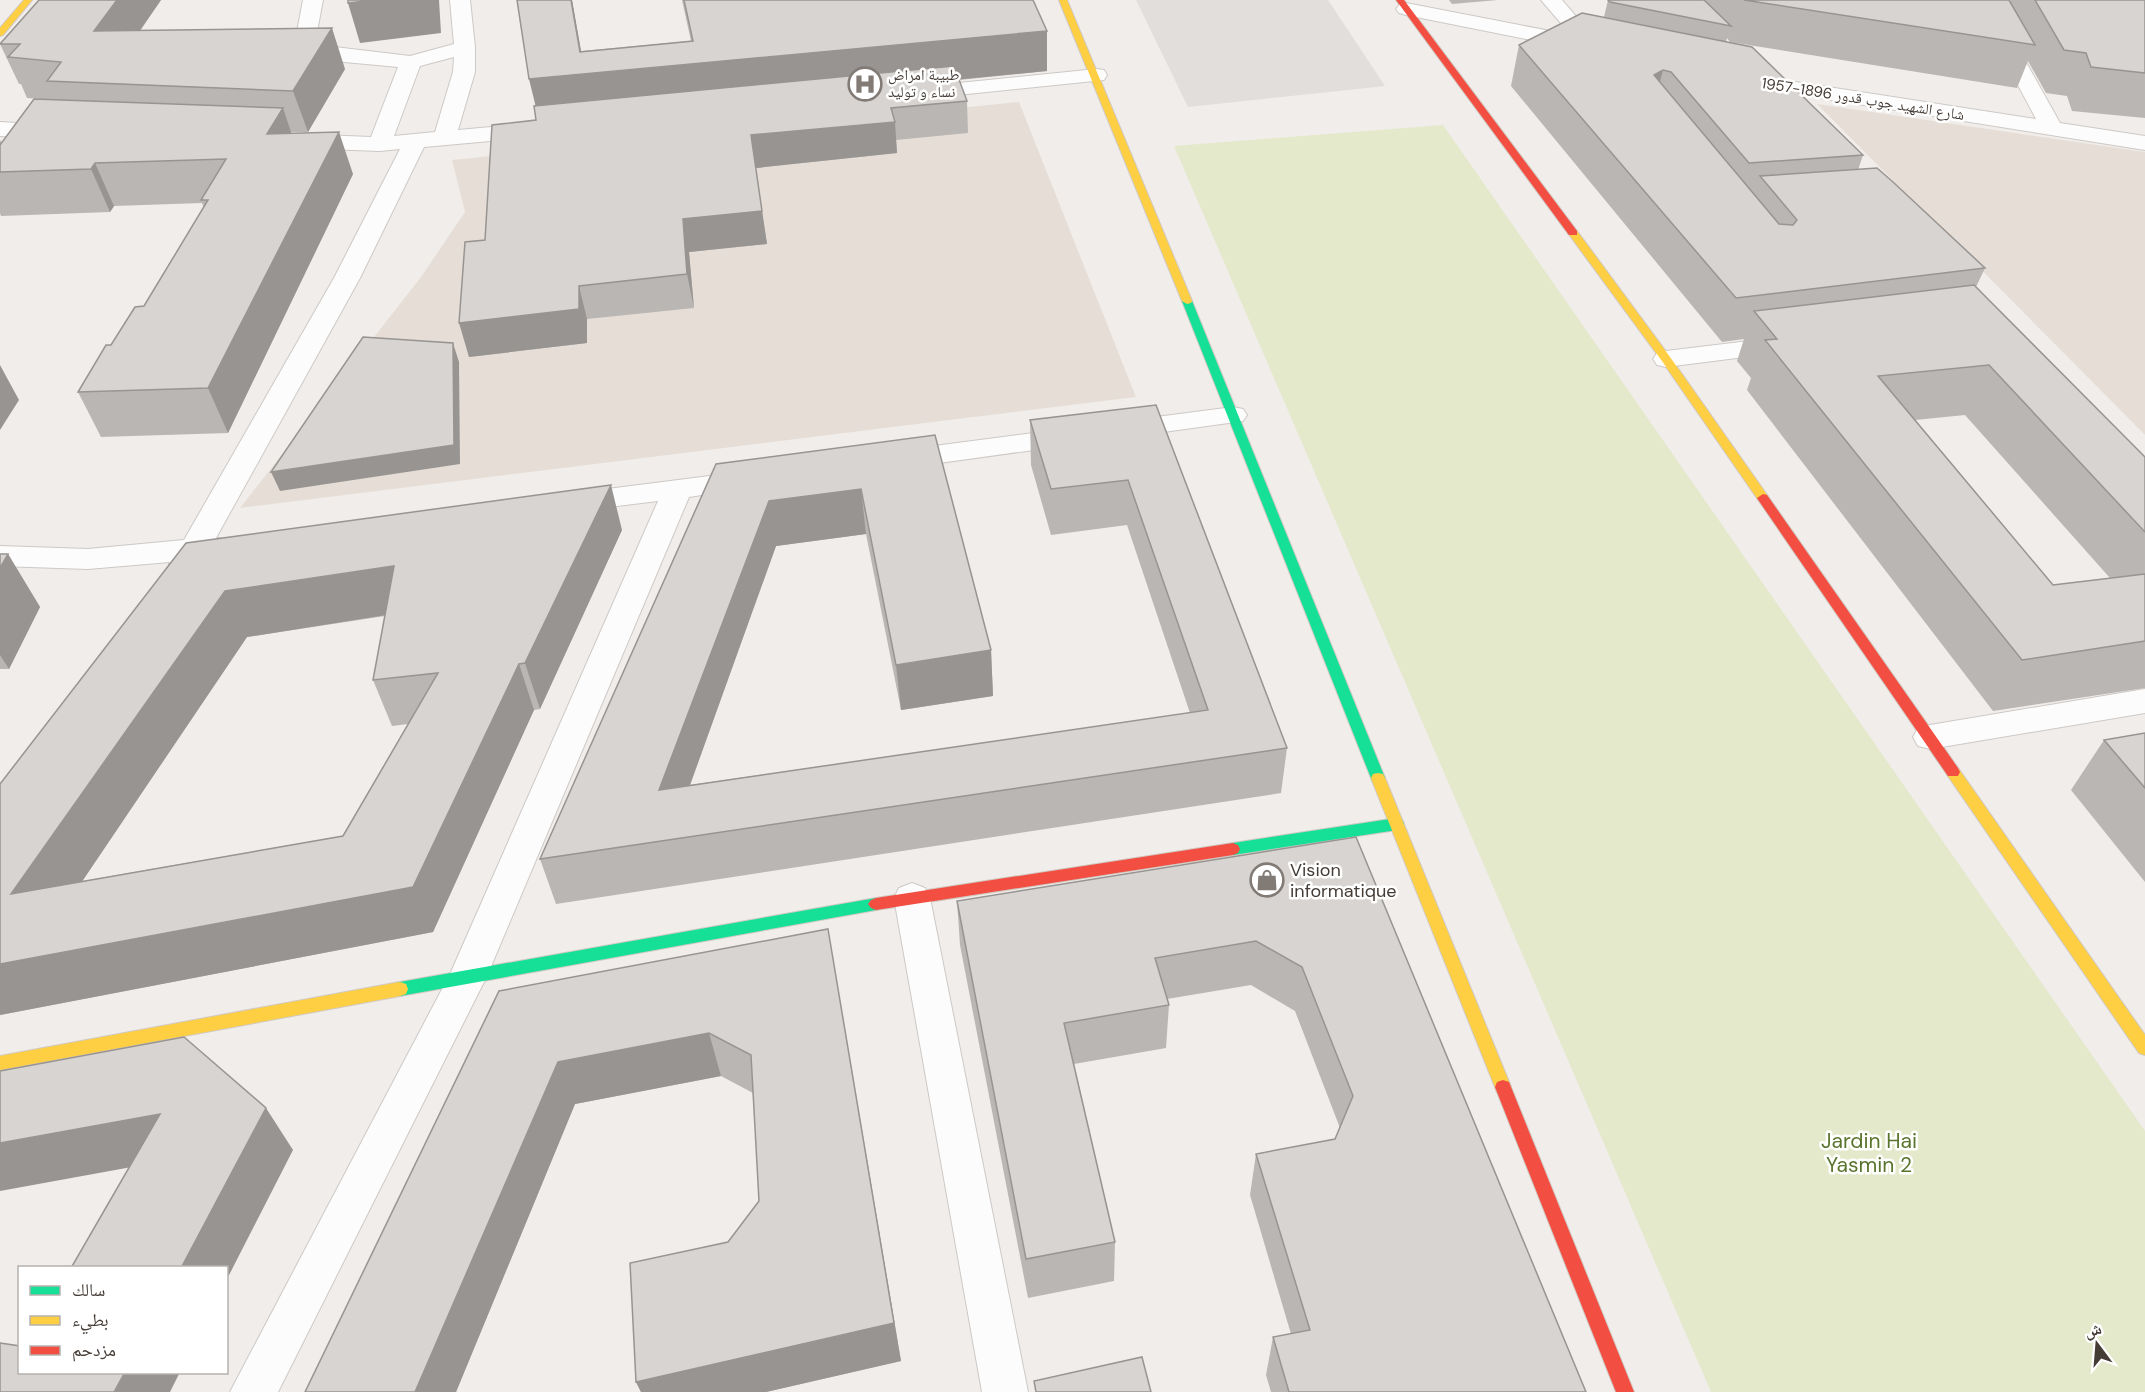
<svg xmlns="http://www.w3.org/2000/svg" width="2145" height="1392" viewBox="0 0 2145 1392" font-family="'DM Sans','Noto Naskh Arabic',sans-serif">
<rect width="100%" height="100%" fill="#f0edea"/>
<path fill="#e6ded6" d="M 1019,102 L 1136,397 L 240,508 L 421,277 L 465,212 L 452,160 Z
M 1817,104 L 2145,152 L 2145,435 Z"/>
<path fill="#e4e9cb" d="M 1443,125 L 2145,1131 L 2145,1392 L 1711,1392 L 1174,146 Z"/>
<path fill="#e1dedb" d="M 1136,0 L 1328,0 L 1385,86 L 1188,107 Z"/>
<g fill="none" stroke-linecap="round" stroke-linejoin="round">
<g stroke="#ccc9c6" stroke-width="2">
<path id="street" d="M 303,0 L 323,0 L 316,37 L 318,45 L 410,56 L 454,44 L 450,0 L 470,0 L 475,47 L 475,72 L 458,130 L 536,123 L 544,125 L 547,130 L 544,135 L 536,137 L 424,147 L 360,278 L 216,538 L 234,540 L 238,547 L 234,554 L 204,559 C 194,572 189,576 173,571 L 169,564 L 170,562 L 88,569 L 0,566 L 0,546 L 88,549 L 184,540 L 334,278 L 400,149 L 380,151 L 298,148 L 290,146 L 287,141 L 290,136 L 298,134 L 371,137 L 398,67 L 323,60 L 301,53 L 296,37 ZM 454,57 L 453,72 L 435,132 L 394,136 L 420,66 Z
M 1541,0 L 1562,0 L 1598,42 L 1601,46 L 1598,50 L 1591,52 L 1406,15 L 1399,13 L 1396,9 L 1399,5 L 1406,3 L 1571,35 Z
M 1966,0 L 1989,0 L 1993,3 L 2060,123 L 2145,136 L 2145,150 L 1751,87 L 1743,86 L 1740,81 L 1743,76 L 1751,75 L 2036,119 L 1978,10 Z
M 1096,69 L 1104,70 L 1107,75 L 1104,80 L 919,99 L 911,98 L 908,93 L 911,88 L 919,87 Z
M 0,122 L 57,125 L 65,127 L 68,132 L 65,137 L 57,139 L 0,136 Z
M 1783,337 L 1792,339 L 1796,345 L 1792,351 L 1666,367 L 1657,365 L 1653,359 L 1657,353 L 1666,351 Z
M 1233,407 L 1243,409 L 1247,415 L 1243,421 L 896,469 L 886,466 L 882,460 L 886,454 L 896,451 Z
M 749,471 L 759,474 L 763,480 L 759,486 L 689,497 L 487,976 L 278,1392 L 230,1392 L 451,972 L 658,501 L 568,512 L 558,510 L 553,503 L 558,496 L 568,494 Z
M 2145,689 L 2145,713 L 1930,749 L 1918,746 L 1913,737 L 1918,728 L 1930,725 Z
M 912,883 L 925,888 L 930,898 L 1028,1392 L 982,1392 L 894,898 L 899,888 Z"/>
</g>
<g stroke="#d0c9c2" stroke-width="2">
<path id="fast" d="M 1187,298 L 1192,301 L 1385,778 L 1383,782 L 1373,782 L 1371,778 L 1182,301 Z
M 1397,818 L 1402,820 L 1404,824 L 1402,828 L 1397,830 L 1233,855 L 1228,853 L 1226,849 L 1228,845 L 1233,843 Z
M 876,898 L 881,900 L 884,904 L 881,908 L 876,910 L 400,996 L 394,994 L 392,989 L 394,984 L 400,982 Z"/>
</g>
<g stroke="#d0c9c2" stroke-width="2">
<path id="slow" d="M 24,0 L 32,0 L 3,35 L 0,36 L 0,28 Z
M 1059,0 L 1067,0 L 1192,301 L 1191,303 L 1187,304 L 1182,301 Z
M 1573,230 L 1577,231 L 1670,357 L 1767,495 L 1769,498 L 1767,501 L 1759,501 L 1662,361 L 1568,233 Z
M 1953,767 L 1958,768 L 2145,1035 L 2145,1055 L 2139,1053 L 1948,776 L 1946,772 L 1948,768 Z
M 1378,773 L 1383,774 L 1385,778 L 1511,1087 L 1509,1092 L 1503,1094 L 1497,1092 L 1495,1087 L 1371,778 L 1373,774 Z
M 400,982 L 406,984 L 408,989 L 406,994 L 400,996 L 0,1070 L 0,1056 Z"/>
</g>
<g stroke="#d0c9c2" stroke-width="2">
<path id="jam" d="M 1396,0 L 1404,0 L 1577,231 L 1577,235 L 1569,235 Z
M 1763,494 L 1767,495 L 1958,768 L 1960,772 L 1958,776 L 1948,776 L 1759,501 L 1757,498 Z
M 1233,843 L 1238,845 L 1240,849 L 1238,853 L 1233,855 L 876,910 L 871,908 L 868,904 L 871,900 L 876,898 Z
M 1503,1080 L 1509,1082 L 1511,1087 L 1634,1392 L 1616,1392 L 1495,1087 L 1497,1082 Z"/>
</g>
<use href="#street" fill="#fdfcfc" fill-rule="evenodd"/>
<use href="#fast" fill="#16e098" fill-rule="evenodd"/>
<use href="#slow" fill="#ffcf43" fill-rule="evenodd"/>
<use href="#jam" fill="#f24e42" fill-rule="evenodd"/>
</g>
<path fill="#bab6b4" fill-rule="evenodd" d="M 39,0 L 161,0 L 140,31 L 345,69 L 308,132 L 291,132 L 291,133 L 353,174 L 228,433 L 101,437 L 78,392 L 111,345 L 144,306 L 204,208 L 202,203 L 114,206 L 110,212 L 1,216 L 0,213 L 0,140 L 2,143 L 43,99 L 27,98 L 21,84 L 19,84 L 0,44 Z
M 517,0 L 572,0 L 581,51 L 691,41 L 682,0 L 1033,0 L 1047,31 L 1047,71 L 959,80 L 967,101 L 968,133 L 896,140 L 897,153 L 756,168 L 767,244 L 689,252 L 694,308 L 587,319 L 587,343 L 469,357 L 485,240 L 536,120 L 536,106 Z
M 1449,0 L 1498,0 L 1452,4 Z
M 1608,0 L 2009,0 L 2010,1 L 2011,0 L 2145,0 L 2145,118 L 2072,111 L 2067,96 L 2046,93 L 2028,61 L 2017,88 L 1730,42 L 1727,38 L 1726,42 L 1863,155 L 1858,170 L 1985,268 L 1976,287 L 2145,457 L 2145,688 L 1993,711 L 1747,390 L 1751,378 L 1737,361 L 1744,339 L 1722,342 L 1511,86 L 1519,45 L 1604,17 ZM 1965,415 L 2110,578 L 2053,585 L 1915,420 Z
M 1156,405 L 1287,748 L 1281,793 L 556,904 L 540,859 L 716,464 L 935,435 L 991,650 L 993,696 L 901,710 L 866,534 L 776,546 L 690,785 L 1190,713 L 1127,525 L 1051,535 L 1031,465 L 1030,420 Z
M 622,530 L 540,709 L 534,710 L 433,932 L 0,1015 L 186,543 ZM 385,616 L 373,680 L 392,726 L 408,724 L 343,836 L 82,881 L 247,637 Z
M 0,554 L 8,554 L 40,607 L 9,669 L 0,669 Z
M 2145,733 L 2145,882 L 2071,790 L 2104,740 Z
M 1356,837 L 1586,1392 L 1271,1392 L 1266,1375 L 1273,1337 L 1291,1334 L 1250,1195 L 1256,1154 L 1335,1139 L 1340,1128 L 1295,1011 L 1251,985 L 1167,999 L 1169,1005 L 1166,1048 L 1074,1064 L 1115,1242 L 1114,1281 L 1028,1298 L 960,945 L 957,901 Z
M 828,929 L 901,1361 L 766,1392 L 641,1392 L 636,1382 L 728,1242 L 759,1201 L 753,1093 L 721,1076 L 575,1104 L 456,1392 L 305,1392 L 499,991 Z"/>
<path fill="#979492" d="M 117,0 L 161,0 L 111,72 L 94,31 Z
M 375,0 L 439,0 L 441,33 L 360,43 L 348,3 Z
M 571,0 L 572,0 L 585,74 L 1047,31 L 1047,71 L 539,120 L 529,79 L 580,52 Z
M 332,28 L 345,69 L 308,132 L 293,91 Z
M 1663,70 L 1652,111 L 1654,75 Z
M 283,108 L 297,150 L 267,134 Z
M 895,122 L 897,153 L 756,168 L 751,135 Z
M 339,132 L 353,174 L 228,433 L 208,388 Z
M 95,163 L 114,206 L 110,212 L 91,169 Z
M 762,211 L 767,244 L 689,252 L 694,308 L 687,274 L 683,219 Z
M 579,286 L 587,319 L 587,343 L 469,357 L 459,323 Z
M 453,343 L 459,362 L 460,464 L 280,491 L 271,472 Z
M 0,365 L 19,400 L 0,430 Z
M 611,485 L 622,530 L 540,709 L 525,663 Z
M 861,489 L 866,534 L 776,546 L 672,835 L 659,790 L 769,501 Z
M 8,554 L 40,607 L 9,669 L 0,655 L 0,568 Z
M 394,566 L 411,611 L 247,637 L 44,938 L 11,894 L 225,591 Z
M 991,650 L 993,696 L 901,710 L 896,665 Z
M 519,664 L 534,710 L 433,932 L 0,1015 L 0,964 L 413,887 Z
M 828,929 L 901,1361 L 766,1392 L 641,1392 L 636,1382 L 894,1323 Z
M 709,1033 L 721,1076 L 575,1104 L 456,1392 L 415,1392 L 558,1062 Z
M 266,1108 L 293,1150 L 226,1281 L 226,1268 L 181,1268 Z
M 160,1114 L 192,1156 L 0,1191 L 0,1143 Z
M 125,1372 L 180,1372 L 170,1392 L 114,1392 Z"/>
<path fill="#d8d4d1" stroke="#979492" stroke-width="1.5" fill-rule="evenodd" d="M 39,0 L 117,0 L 94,31 L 332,28 L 293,91 L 47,81 L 61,62 L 8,57 L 20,44 L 0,44 Z
M 348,0 L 375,0 L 348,3 Z
M 517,0 L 571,0 L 580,52 L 693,41 L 684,0 L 1033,0 L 1047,31 L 529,79 Z
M 1608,0 L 1704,0 L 1731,26 L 1610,2 Z
M 1744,0 L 2009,0 L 2035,45 Z
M 2035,0 L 2145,0 L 2145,73 L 2091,67 L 2086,53 L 2064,50 Z
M 1582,13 L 1752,47 L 1863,155 L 1749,163 L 1671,72 L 1663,70 L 1654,75 L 1779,224 L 1793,225 L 1797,220 L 1760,176 L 1877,168 L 1893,182 L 1985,268 L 1736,298 L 1519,45 Z
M 954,66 L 967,101 L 891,108 L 895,122 L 751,135 L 762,211 L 683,219 L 687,274 L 579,286 L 579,309 L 459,323 L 465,242 L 485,240 L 492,125 L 536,120 L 534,106 Z
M 34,99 L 283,108 L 267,134 L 339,132 L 208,388 L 78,392 L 106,345 L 111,345 L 135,307 L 144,306 L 208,200 L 201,200 L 226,159 L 95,163 L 91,169 L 0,172 L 0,145 Z
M 1974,285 L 2145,457 L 2145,532 L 1989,365 L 1878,376 L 2053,585 L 2145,574 L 2145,641 L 2022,660 L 1765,340 L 1777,339 L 1754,311 Z
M 363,337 L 453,343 L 454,445 L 271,472 Z
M 1156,405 L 1287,748 L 540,859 L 716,464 L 935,435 L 991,650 L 896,665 L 861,489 L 769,501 L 659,790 L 1208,710 L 1128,480 L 1051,489 L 1030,420 Z
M 611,485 L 525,663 L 519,664 L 413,887 L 0,964 L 0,784 L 186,543 ZM 394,566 L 373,680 L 438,673 L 343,836 L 11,894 L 225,591 Z
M 0,554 L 8,554 L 0,568 Z
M 2145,733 L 2145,788 L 2104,740 Z
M 1356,837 L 1586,1392 L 1289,1392 L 1273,1337 L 1310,1330 L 1256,1154 L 1335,1139 L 1353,1096 L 1302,967 L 1256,941 L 1155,958 L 1169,1005 L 1064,1023 L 1115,1242 L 1026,1259 L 957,901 Z
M 828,929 L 894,1323 L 636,1382 L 630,1263 L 728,1242 L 759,1201 L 751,1055 L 709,1033 L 558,1062 L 415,1392 L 305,1392 L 499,991 Z
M 184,1037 L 266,1108 L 181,1268 L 71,1268 L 160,1114 L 0,1143 L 0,1071 Z
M 0,1343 L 20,1346 L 20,1372 L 125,1372 L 114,1392 L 0,1392 Z
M 1142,1357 L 1151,1392 L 1036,1392 L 1034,1381 Z"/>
<defs>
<g id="hospital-ring" transform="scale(1.725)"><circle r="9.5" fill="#fff" stroke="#817a75" stroke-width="1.5"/><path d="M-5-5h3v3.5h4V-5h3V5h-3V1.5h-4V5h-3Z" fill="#817a75"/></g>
<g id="shop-ring" transform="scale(1.725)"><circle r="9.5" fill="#fff" stroke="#817a75" stroke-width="1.5"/><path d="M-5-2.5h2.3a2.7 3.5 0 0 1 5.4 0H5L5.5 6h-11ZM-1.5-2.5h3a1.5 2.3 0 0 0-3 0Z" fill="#817a75"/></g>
</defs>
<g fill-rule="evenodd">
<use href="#hospital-ring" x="865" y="84"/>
<use href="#shop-ring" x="1267" y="880"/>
</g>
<g text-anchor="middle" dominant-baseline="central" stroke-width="5" stroke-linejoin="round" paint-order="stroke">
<g font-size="15" fill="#453c36" stroke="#fff" text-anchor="start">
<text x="888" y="75">طبيبة امراض<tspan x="888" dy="17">نساء و توليد</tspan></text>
</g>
<g font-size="15" fill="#453c36" stroke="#fff">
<text transform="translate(1863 99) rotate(9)">شارع الشهيد جوب قدور 1896-1957</text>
</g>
<g font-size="18" fill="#453c36" stroke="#fff" text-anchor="start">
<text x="1290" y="870">Vision<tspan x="1290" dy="21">informatique</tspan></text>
</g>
<g font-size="21" fill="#59742c" stroke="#fff">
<text x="1869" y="1141">Jardin Hai<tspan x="1869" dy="24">Yasmin 2</tspan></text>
</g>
</g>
<rect x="18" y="1266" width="210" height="108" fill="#ffffff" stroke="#b5b1af" stroke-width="1.5"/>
<rect x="30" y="1286" width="30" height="9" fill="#16e098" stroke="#b5b1af" stroke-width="1.5"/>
<text x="72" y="1296" font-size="18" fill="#453c36">سالك</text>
<rect x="30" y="1316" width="30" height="9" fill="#ffcf43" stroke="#b5b1af" stroke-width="1.5"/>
<text x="72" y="1326" font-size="18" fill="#453c36">بطيء</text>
<rect x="30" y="1346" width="30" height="9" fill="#f24e42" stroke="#b5b1af" stroke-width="1.5"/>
<text x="72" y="1356" font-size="18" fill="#453c36">مزدحم</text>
<g transform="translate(2097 1344) rotate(344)" stroke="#ffffff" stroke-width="4.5" paint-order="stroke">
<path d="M0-4.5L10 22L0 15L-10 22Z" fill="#453c36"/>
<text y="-9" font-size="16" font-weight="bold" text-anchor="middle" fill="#453c36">ش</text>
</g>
</svg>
